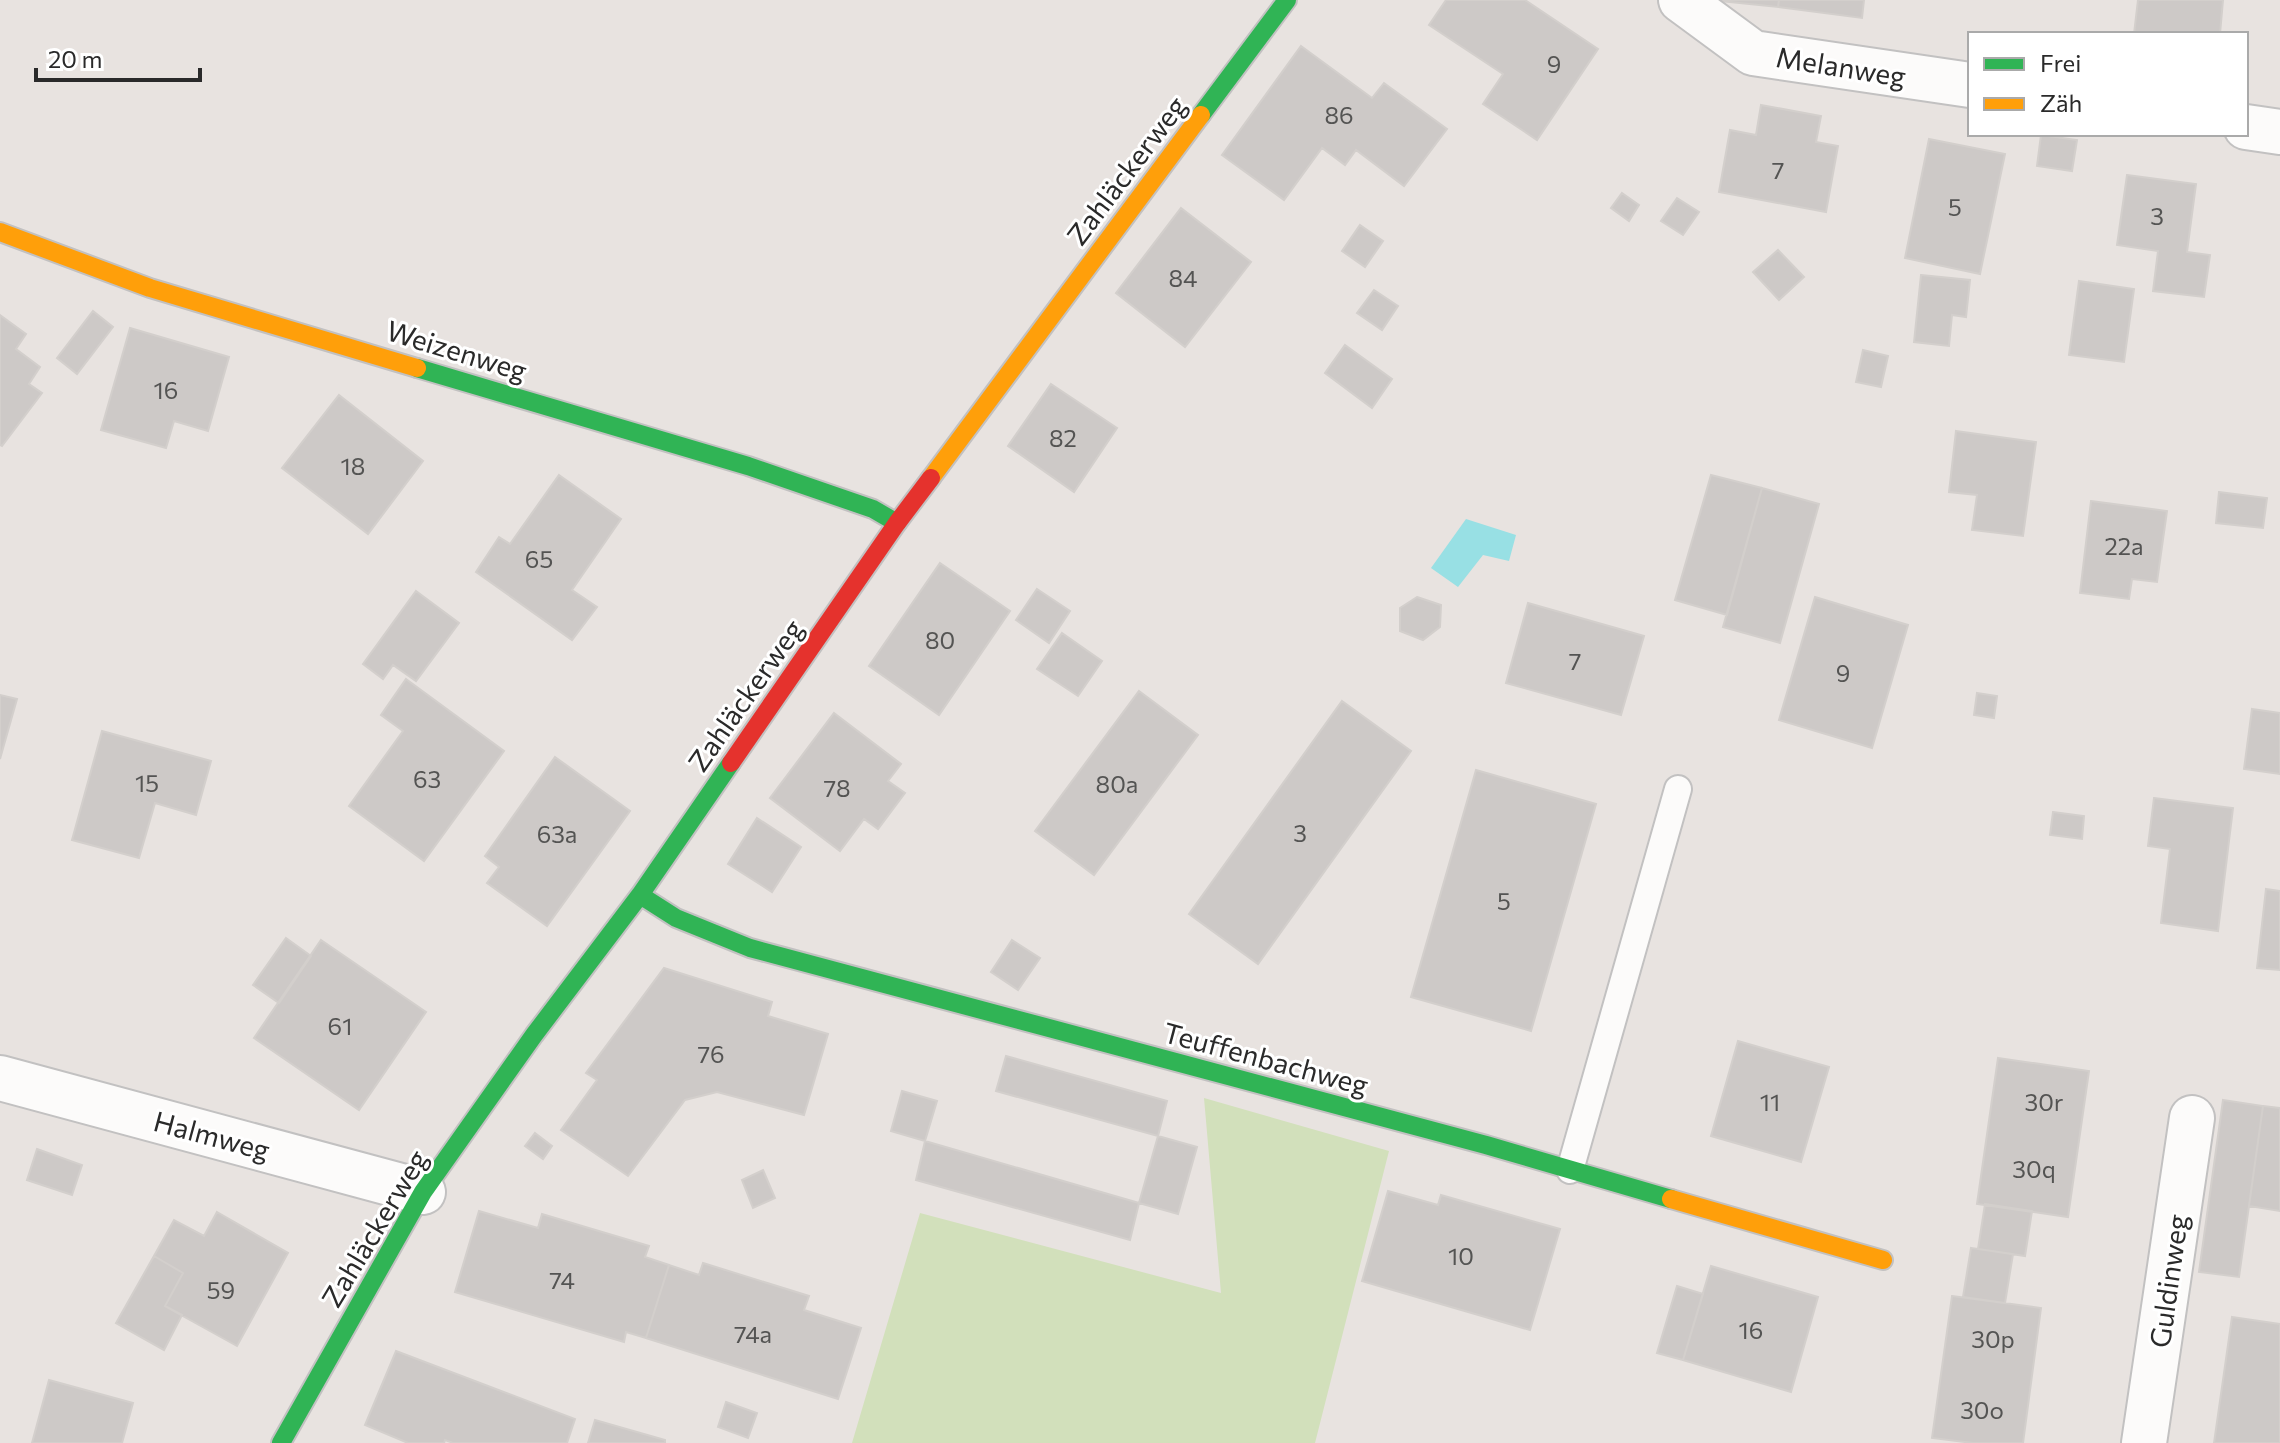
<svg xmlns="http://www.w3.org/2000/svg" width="2280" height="1443" viewBox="0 0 2280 1443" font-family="Commissioner,sans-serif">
<rect width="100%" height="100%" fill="#e8e3e0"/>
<path fill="#d2e0bb" d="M 1204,1098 L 1389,1151 L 1315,1443 L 852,1443 L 920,1213 L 1221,1293 Z"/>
<path fill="#98e0e4" d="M 1466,519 L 1516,535 L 1509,561 L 1483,555 L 1458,587 L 1431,568 Z"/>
<path fill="#cdc9c7" stroke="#d3cfcc" stroke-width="2" d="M 1446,0 L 1525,0 L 1598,49 L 1537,140 L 1483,104 L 1503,74 L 1429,25 Z
M 1710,0 L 1779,0 L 1778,7 Z
M 1779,0 L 1864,0 L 1862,18 L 1778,7 Z
M 2138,0 L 2223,0 L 2220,34 L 2134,34 Z
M 1301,46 L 1372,98 L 1384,83 L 1447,129 L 1404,186 L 1356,150 L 1345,165 L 1322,148 L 1284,200 L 1222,155 Z
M 1761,105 L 1821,116 L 1816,142 L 1838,146 L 1826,212 L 1719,192 L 1730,130 L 1756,135 Z
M 2041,135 L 2077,140 L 2072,171 L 2037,166 Z
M 1929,139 L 2005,154 L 1980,274 L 1905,258 Z
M 2127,175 L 2196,184 L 2187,252 L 2210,255 L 2204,297 L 2153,291 L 2158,251 L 2117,245 Z
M 1622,193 L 1639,205 L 1629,221 L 1611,208 Z
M 1677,198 L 1699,212 L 1683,235 L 1661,221 Z
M 1181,208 L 1251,262 L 1185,347 L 1116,293 Z
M 1360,225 L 1383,241 L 1365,267 L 1342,251 Z
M 1778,250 L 1804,277 L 1779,300 L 1753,272 Z
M 1921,275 L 1970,280 L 1966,317 L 1952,315 L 1949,346 L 1914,342 Z
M 2079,281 L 2134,289 L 2124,362 L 2069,355 Z
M 1374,290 L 1398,306 L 1382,330 L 1357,313 Z
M 93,311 L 113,327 L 77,374 L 57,358 Z
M 0,315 L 26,334 L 16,349 L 40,367 L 29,384 L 42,393 L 2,446 L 0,445 Z
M 130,328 L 229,357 L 208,431 L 174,421 L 166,448 L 101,430 Z
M 1345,345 L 1392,379 L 1372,408 L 1325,373 Z
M 1863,350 L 1888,356 L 1881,387 L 1856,382 Z
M 1051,384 L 1117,428 L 1074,492 L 1008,446 Z
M 339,395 L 423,461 L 368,534 L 282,468 Z
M 1956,431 L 2036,442 L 2023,536 L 1972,530 L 1977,495 L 1949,492 Z
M 559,475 L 621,519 L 572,590 L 597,607 L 572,640 L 476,572 L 499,537 L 510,544 Z
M 1711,475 L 1762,488 L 1727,615 L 1675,600 Z
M 1762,488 L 1819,504 L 1780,643 L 1723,627 Z
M 2219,492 L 2267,498 L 2263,528 L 2216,523 Z
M 2091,501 L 2167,511 L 2157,582 L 2132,579 L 2129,599 L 2080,593 Z
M 940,563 L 1010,611 L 939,715 L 869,666 Z
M 1037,589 L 1070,611 L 1049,643 L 1016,620 Z
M 416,591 L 459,623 L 416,681 L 393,665 L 383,679 L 363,664 Z
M 1417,597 L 1441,605 L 1440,627 L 1423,640 L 1400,631 L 1400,608 Z
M 1815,597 L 1908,625 L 1872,748 L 1779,720 Z
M 1528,603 L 1644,636 L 1621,715 L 1506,683 Z
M 1062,633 L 1102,661 L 1078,696 L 1037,669 Z
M 406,679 L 504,751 L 424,861 L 349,806 L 403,731 L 381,715 Z
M 1139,691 L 1198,735 L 1094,875 L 1035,831 Z
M 1977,693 L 1997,696 L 1994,718 L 1974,715 Z
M 0,695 L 17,699 L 0,759 Z
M 1342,701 L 1411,751 L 1258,964 L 1189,914 Z
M 2252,709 L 2280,713 L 2280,774 L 2244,769 Z
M 834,713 L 901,764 L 888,781 L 905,793 L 878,829 L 864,819 L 840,851 L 770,798 Z
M 102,731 L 211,761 L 196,815 L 155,803 L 139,858 L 72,840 Z
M 555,757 L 630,811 L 547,926 L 487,883 L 499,867 L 485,856 Z
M 1476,770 L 1596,804 L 1531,1031 L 1411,997 Z
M 2154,798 L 2233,808 L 2218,931 L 2161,923 L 2170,849 L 2148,846 Z
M 2053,812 L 2084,816 L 2082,839 L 2050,835 Z
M 757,818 L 801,847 L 772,892 L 728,864 Z
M 2266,889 L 2280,891 L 2280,970 L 2257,968 Z
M 286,938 L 311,956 L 279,1003 L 253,985 Z
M 321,940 L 426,1012 L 359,1110 L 254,1038 Z
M 1012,940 L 1040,958 L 1018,990 L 991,972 Z
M 664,968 L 772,1002 L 768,1016 L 828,1034 L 804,1115 L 717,1092 L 685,1100 L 628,1176 L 561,1130 L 597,1080 L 586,1073 Z
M 1738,1041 L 1829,1067 L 1801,1162 L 1711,1136 Z
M 1006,1056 L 1167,1101 L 1158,1136 L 996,1091 Z
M 1998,1058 L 2089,1071 L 2068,1217 L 1977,1204 Z
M 902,1091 L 937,1101 L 925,1141 L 891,1131 Z
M 2223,1100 L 2263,1106 L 2239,1277 L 2199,1272 Z
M 2263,1106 L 2280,1108 L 2280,1211 L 2249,1206 Z
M 535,1133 L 552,1146 L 543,1159 L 525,1146 Z
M 1158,1136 L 1197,1147 L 1178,1214 L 1139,1203 Z
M 925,1141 L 1139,1203 L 1130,1240 L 916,1180 Z
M 37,1149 L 82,1165 L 72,1195 L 27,1180 Z
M 763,1170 L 775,1198 L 753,1208 L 742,1180 Z
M 1388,1191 L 1438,1205 L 1441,1195 L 1560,1229 L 1530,1330 L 1362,1281 Z
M 1985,1204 L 2032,1211 L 2025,1256 L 1978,1249 Z
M 479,1211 L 538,1228 L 542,1214 L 649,1246 L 645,1257 L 669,1265 L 646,1338 L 626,1332 L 624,1342 L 455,1292 Z
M 217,1212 L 288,1253 L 237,1346 L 165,1306 L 183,1273 L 154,1256 L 174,1220 L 204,1236 Z
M 1971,1248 L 2013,1254 L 2005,1303 L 1963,1297 Z
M 154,1256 L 183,1273 L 165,1306 L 182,1315 L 164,1350 L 116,1323 Z
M 703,1263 L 809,1296 L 804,1310 L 861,1328 L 838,1399 L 646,1338 L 669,1265 L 699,1275 Z
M 1711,1266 L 1818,1297 L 1791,1392 L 1683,1360 Z
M 1677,1286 L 1703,1294 L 1683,1360 L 1657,1353 Z
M 1952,1296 L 2041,1308 L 2023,1443 L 1973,1443 L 1932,1438 Z
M 2232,1317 L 2280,1324 L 2280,1443 L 2214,1443 Z
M 396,1351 L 575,1419 L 567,1443 L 453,1443 L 445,1440 L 444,1443 L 408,1443 L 365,1425 Z
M 49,1380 L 133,1403 L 122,1443 L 32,1443 Z
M 726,1402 L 757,1413 L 748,1438 L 718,1427 Z
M 595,1420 L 665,1440 L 665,1443 L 588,1443 Z"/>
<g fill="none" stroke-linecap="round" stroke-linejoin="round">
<g stroke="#c2c1c1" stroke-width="30">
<path id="lane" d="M 1570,1170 L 1678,789"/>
</g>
<g stroke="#c2c1c1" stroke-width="48">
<path id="street" d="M 1681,0 L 1753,53 L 1970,85
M 2246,127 L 2280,132
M 0,1078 L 423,1192
M 2144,1443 L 2192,1118"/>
</g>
<g stroke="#c2c1c1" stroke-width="22">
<path id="fast" d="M 1201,115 L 1287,0
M 417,368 L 748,466 L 873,509 L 897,523
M 640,895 L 676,918 L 750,948 L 1486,1145 L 1671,1199
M 281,1443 L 423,1192 L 534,1035 L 640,895 L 731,763"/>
</g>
<g stroke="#c2c1c1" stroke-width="22">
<path id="slow" d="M 0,232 L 150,288 L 417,368
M 931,478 L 1201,115
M 1671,1199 L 1883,1260"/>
</g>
<g stroke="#c2c1c1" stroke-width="22">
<path id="jam" d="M 731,763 L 897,523 L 931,478"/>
</g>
<use href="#lane" stroke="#fcfbfa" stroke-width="26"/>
<use href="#street" stroke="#fcfbfa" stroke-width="44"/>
<use href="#fast" stroke="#30b455" stroke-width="18"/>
<use href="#slow" stroke="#ff9f0a" stroke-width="18"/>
<use href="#jam" stroke="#e5322d" stroke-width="18"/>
</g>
<g text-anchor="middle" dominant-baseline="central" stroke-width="6" stroke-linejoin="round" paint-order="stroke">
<g font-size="24" fill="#545453">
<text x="1554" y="63">9</text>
<text x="1339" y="114">86</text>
<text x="1778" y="169">7</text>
<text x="1955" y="206">5</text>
<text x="2157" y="215">3</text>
<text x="1183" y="277">84</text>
<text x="166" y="389">16</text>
<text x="1063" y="437">82</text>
<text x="353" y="465">18</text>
<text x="2124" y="545">22a</text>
<text x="539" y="558">65</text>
<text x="940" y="639">80</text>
<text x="1575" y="660">7</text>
<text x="1843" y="672">9</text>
<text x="427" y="778">63</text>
<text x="147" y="782">15</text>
<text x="1117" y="783">80a</text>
<text x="837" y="787">78</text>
<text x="1300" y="832">3</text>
<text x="557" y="833">63a</text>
<text x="1504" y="900">5</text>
<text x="340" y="1025">61</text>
<text x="711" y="1053">76</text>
<text x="1770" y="1101">11</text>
<text x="2044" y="1101">30r</text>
<text x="2034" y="1168">30q</text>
<text x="1461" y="1255">10</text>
<text x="562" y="1279">74</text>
<text x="221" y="1289">59</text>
<text x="1751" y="1329">16</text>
<text x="753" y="1333">74a</text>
<text x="1993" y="1338">30p</text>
<text x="1982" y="1409">30o</text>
</g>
<g font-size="28" fill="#2a2a2a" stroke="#fff">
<text transform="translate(1841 66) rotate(9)">Melanweg</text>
<text transform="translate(1126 170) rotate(-53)">Zahläckerweg</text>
<text transform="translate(457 350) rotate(17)">Weizenweg</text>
<text transform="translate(745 695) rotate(-55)">Zahläckerweg</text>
<text transform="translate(1266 1058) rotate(15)">Teuffenbachweg</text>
<text transform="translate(212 1135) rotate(15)">Halmweg</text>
<text transform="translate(374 1228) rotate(-59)">Zahläckerweg</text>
<text transform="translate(2168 1281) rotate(-82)">Guldinweg</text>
</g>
</g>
<rect x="1968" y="32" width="280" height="104" fill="#ffffff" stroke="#aaaaaa" stroke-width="2"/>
<rect x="1984" y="58" width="40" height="12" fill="#30b455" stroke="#aaaaaa" stroke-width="2"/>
<text x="2040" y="72" font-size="24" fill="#2a2a2a">Frei</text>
<rect x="1984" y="98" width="40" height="12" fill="#ff9f0a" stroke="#aaaaaa" stroke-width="2"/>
<text x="2040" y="112" font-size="24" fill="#2a2a2a">Zäh</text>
<path d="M36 68v12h164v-12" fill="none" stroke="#2a2a2a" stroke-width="4"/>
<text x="48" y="68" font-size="24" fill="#2a2a2a" stroke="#ffffff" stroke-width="6" paint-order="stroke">20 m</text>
</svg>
